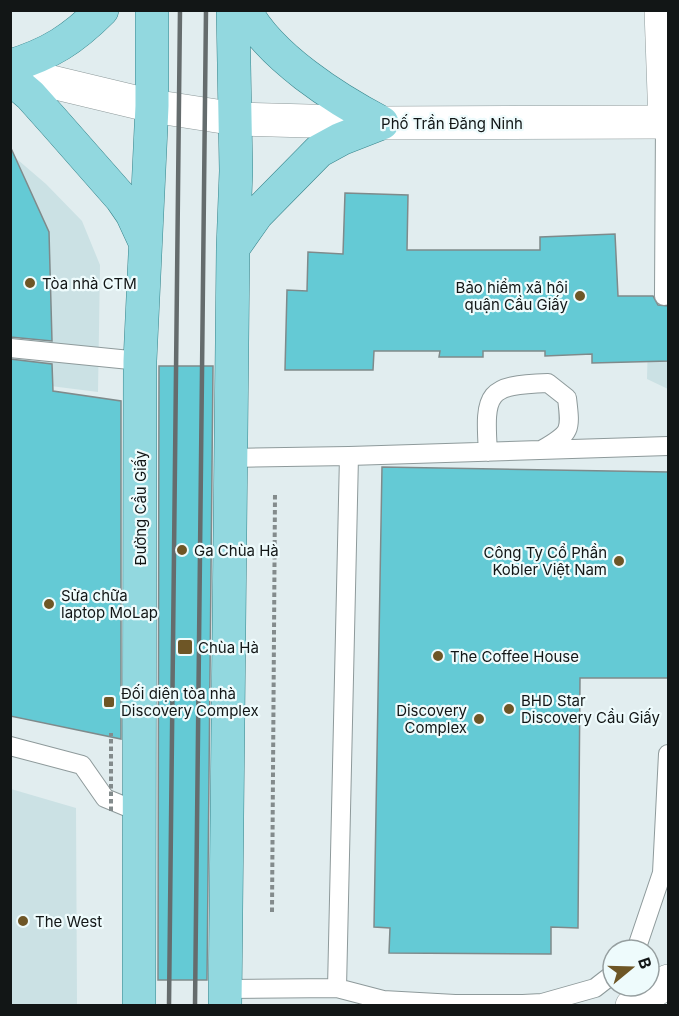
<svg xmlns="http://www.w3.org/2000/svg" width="679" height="1016" viewBox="0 0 679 1016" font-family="Inter,sans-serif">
<rect width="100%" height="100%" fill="#e1edef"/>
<path fill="#cbe1e4" d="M 11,154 L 46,184 L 82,221 L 100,265 L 98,392 L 11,381 Z
M 668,295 L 668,389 L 647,379 L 649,296 Z
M 11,789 L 76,808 L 77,1005 L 11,1005 Z"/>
<path fill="#64cad5" stroke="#7f8a8b" stroke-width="1.5" d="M 10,146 L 49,232 L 52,341 L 10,337 Z
M 345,193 L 408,195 L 407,250 L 540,250 L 540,237 L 615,234 L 618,296 L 653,296 L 658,305 L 669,306 L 669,361 L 592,363 L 592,354 L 545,356 L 545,351 L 483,351 L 483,357 L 439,357 L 440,351 L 374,351 L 373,370 L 285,370 L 287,290 L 307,291 L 308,252 L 343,254 Z
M 10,359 L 52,364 L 53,391 L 121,401 L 121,739 L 10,716 Z
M 159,366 L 213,366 L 207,980 L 158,980 Z
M 382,467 L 669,472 L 669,678 L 580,678 L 578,928 L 551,927 L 551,954 L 389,953 L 390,928 L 374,927 Z"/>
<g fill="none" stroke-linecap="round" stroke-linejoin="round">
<g stroke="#8e9a9b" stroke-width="20">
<path id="service" d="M 664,296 L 665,122
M 10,348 L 140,361
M 488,452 C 484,392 487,385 548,383 L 567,398 C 571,431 571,433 543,449
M 231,458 L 349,456 L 668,446
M 10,746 L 82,765 L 105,798 L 139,812
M 636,950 L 662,873 L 668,754
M 337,988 L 349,456
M 225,989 L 337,988 L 383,1000 L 455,1004 L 523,1004 L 542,1003 L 595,988 L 613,974"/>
</g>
<g stroke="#8e9a9b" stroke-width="34">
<path id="minor" d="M 661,10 L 665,122
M 632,1006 L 668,981"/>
</g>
<g stroke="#8e9a9b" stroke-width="34">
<path id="tertiary" d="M 10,72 L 152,106 L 236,119 L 382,123 L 668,122"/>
</g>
<g stroke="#36838a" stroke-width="34">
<path id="primary" d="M 245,10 C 270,57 336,99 382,123
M 10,66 C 50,54 73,39 102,10
M 10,78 L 30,95 L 55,123 L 121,198 L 132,214 L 145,242
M 233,248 L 257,214 L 319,151 L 341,139 L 382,123
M 139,1006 L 140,361 L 152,106 L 152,10
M 225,1006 L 233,248 L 236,171 L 233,10"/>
</g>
<path stroke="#838b8c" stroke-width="4" stroke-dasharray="4.5 3" stroke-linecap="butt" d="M 272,912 L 275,494"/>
<use href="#service" stroke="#fff" stroke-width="18"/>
<use href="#minor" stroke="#fff" stroke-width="33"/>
<use href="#tertiary" stroke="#fff" stroke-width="33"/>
<use href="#primary" stroke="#92d8df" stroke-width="33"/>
<path stroke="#656c6d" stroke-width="4.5" d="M 169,1006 L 180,10
M 195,1006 L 206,10"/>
<path stroke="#838b8c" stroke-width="4" stroke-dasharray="4.5 3" stroke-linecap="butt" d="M 111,811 L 111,733"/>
</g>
<g fill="#6e5626" stroke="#eefbfc" stroke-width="2">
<circle cx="30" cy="283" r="6"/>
<circle cx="580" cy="296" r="6"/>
<circle cx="182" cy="550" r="6"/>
<circle cx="619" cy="561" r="6"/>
<circle cx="49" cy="604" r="6"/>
<rect x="177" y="639" width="16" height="16" rx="3"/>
<circle cx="438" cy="656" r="6"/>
<rect x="103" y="696" width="12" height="12" rx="3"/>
<circle cx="509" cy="709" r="6"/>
<circle cx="479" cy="719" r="6"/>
<circle cx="23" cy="921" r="6"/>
</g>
<g text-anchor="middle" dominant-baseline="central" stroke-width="4.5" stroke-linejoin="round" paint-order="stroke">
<g font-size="15" fill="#121616" stroke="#eefbfc">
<text x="452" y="123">Phố Trần Đăng Ninh</text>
<text transform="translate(140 508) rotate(-90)">Đường Cầu Giấy</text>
</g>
<g font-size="15" fill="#121616" stroke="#eefbfc" text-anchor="start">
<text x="42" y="283">Tòa nhà CTM</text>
<text x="568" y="287" text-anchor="end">Bảo hiểm xã hội<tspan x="568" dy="17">quận Cầu Giấy</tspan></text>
<text x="194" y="550">Ga Chùa Hà</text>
<text x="607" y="552" text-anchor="end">Công Ty Cổ Phần<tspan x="607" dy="17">Kobler Việt Nam</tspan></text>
<text x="61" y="595">Sửa chữa<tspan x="61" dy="17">laptop MoLap</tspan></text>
<text x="198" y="647">Chùa Hà</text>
<text x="450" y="656">The Coffee House</text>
<text x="121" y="693">Đối diện tòa nhà<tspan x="121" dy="17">Discovery Complex</tspan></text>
<text x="521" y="700">BHD Star<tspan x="521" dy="17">Discovery Cầu Giấy</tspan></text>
<text x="467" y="710" text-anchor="end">Discovery<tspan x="467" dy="17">Complex</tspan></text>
<text x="35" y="921">The West</text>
</g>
</g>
<rect width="679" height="1016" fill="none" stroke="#121616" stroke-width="24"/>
<g transform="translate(631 968) rotate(71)"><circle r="28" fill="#eefbfc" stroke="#969fa0" stroke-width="1.5"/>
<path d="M0-4.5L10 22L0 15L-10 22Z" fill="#6e5626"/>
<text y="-9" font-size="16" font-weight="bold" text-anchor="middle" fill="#121616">B</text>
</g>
</svg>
